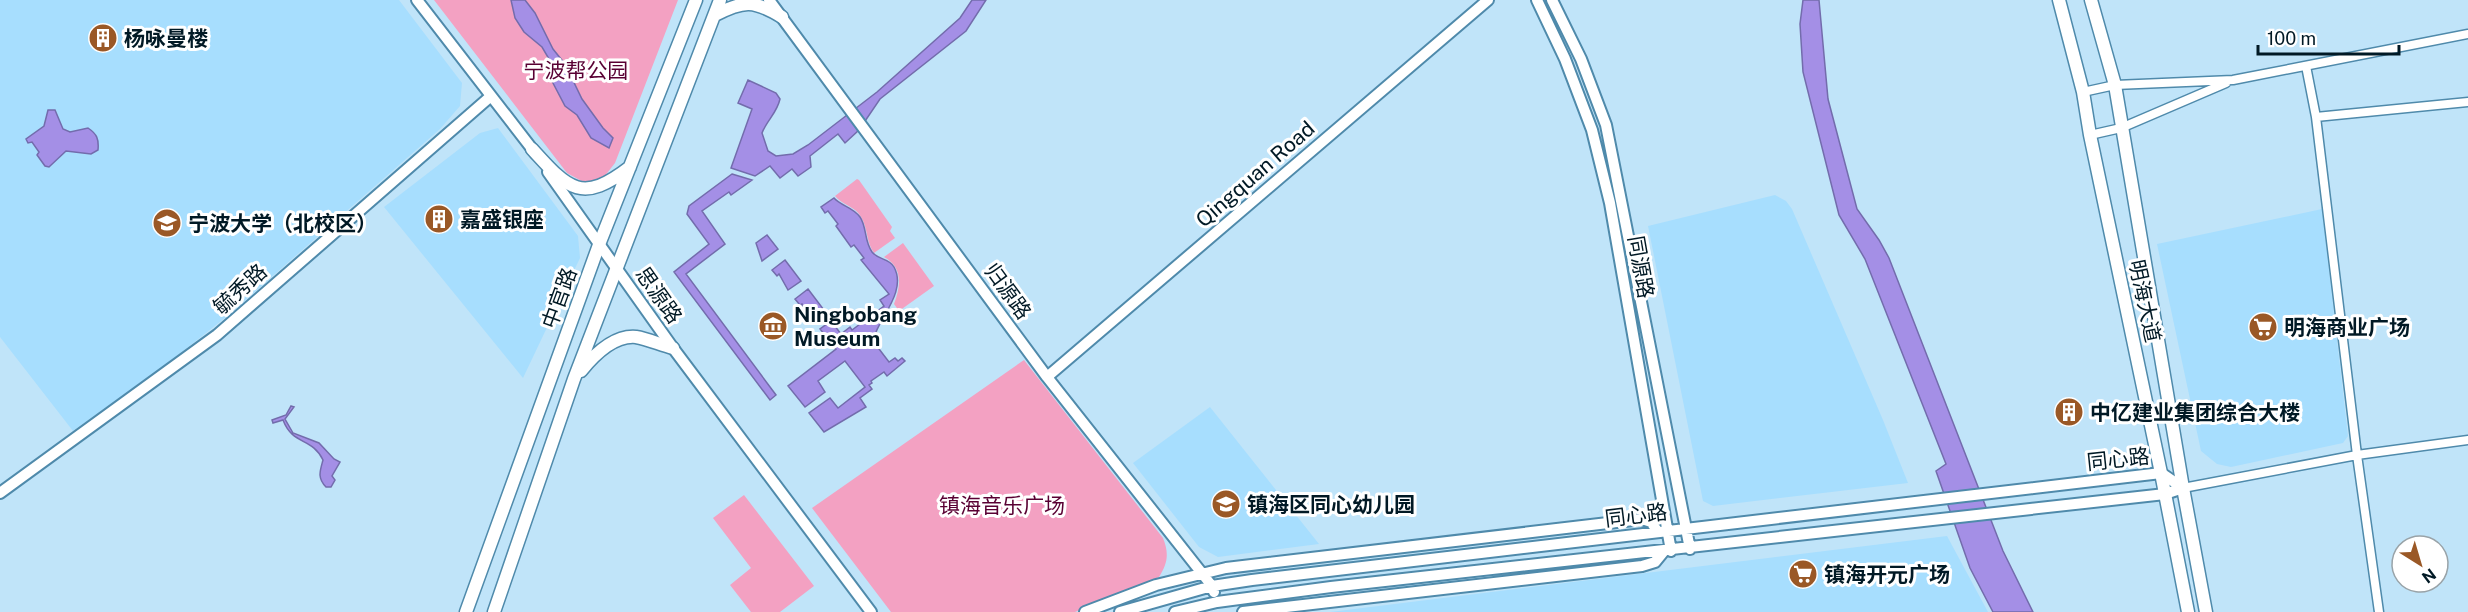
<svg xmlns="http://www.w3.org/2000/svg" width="2468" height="612" viewBox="0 0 2468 612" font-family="'Public Sans','Noto Sans SC',sans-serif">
<rect width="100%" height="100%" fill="#c0e4f9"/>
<path fill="#a7defe" d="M 0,0 L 399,0 L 462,83 L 460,106 L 440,129 L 226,317 L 172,360 L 73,431 L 0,337 Z
M 498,128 L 578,236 L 580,258 L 523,378 L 384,207 L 480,133 Z
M 1775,195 L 1786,201 L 1792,209 L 1883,420 L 1908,483 L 1713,506 L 1703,501 L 1648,226 Z
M 2322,209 L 2348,436 L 2343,443 L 2231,467 L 2217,464 L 2201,451 L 2157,244 Z
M 1210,407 L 1319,544 L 1218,557 L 1199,547 L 1133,463 Z
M 1947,536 L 1988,612 L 1330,612 Z"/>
<path fill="#f3a1c2" d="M 434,0 L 678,0 L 615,163 L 604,177 L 587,184 L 567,173 Z
M 857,179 L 859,180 L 892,227 L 890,231 L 895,238 L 874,253 C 866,242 868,228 861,217 C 855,206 842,205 835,196 Z
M 903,243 L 934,286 L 899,311 L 894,304 C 901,286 903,267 884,257 Z
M 1024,360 L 1163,538 C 1169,553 1168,563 1159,577 L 1075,612 L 891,612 L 812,508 Z
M 744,495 L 814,586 L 780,612 L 751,612 L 730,585 L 751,568 L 713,518 Z"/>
<path fill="#a48fe6" stroke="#736cac" stroke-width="1.5" d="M 511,0 L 525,0 L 535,13 L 553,49 L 565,64 L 582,99 L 603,128 L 613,138 L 609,148 L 591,138 L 577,115 L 565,106 L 553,83 L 552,64 L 542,47 L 524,32 L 515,18 Z
M 972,0 L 986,0 L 966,31 L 880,99 L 859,130 L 845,143 L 838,134 L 810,156 L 811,167 L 798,176 L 792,169 L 780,178 L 770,166 L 755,176 L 731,168 L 752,109 L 738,103 L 748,80 L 776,93 L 780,99 C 777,113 767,120 762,133 L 768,151 L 776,156 L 793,154 L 808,145 L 877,92 L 960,18 Z
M 1803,0 L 1819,0 L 1828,99 L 1857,209 L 1879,240 L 1889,258 L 2003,551 L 2033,612 L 1993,612 L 1970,568 L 1936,471 L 1946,464 L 1865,259 L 1839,215 L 1803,72 L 1800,24 Z
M 48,110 L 55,110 L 63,129 L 70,132 L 88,128 C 97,134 99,139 98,150 L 91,154 L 66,151 L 49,167 L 45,166 L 37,155 L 39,152 L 32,142 L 28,143 L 26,139 L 44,126 Z
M 732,174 L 752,180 L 731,195 L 729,192 L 702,211 L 725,244 L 686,274 L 776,395 L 770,400 L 674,272 L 709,244 L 687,214 L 689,206 Z
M 834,198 C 841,206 853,207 860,217 C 867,227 864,241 872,252 C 878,260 889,258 894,267 C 906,289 884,313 876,332 L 881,340 L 876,345 L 889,362 L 895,358 L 898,361 L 902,358 L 905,361 L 887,376 L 884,372 L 871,381 L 872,383 L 869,385 L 872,389 L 860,398 L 866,407 L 824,432 L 809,413 L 830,398 L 838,408 L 865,387 L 845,361 L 818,381 L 825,392 L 805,407 L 788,386 L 836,349 L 820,329 L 831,321 L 841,334 L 850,327 L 852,330 L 884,306 L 880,300 L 889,294 L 861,260 L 864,258 L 854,245 L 851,247 L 836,226 L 838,224 L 828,211 L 825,213 L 821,207 Z
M 767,235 L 778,249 L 762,261 L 756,243 Z
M 785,260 L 801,281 L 788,290 L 779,274 L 777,276 L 772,270 Z
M 808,289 L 824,310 L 811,319 L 802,304 L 800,305 L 795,299 Z
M 291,406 L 294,407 L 285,419 L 293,433 L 319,443 L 334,459 L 340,462 L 332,476 L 335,480 L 331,487 L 326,487 C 317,478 320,471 323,460 C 312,437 293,446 283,420 L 273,423 L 272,420 L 286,415 Z"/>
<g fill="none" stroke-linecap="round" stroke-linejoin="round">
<g stroke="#4f8aab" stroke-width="11">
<path id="minor" d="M 2306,66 L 2316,117 L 2357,455 L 2379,612
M 2083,92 L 2115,85 L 2233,80 L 2468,34
M 2316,117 L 2468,102
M 2090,135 L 2121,128 L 2226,83
M 2183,488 L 2357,455 L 2468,440"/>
</g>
<g stroke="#4f8aab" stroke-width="14">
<path id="tertiary" d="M 417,0 L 536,154
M 769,0 L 1047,377 L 1212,586 L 1214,592
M 1537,0 L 1565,59 L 1592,130 L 1610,203 L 1671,551
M 1552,0 L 1581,59 L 1606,125 L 1690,549
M 548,172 L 673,348 L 871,612
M 1047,377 L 1488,0
M 0,493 L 217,335 L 491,96
M 1085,612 L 1156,585 L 1226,568 L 1642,519 L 1651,522 L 1658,532
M 1120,612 L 1212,586 L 1252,580 L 2161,473 L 2183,488
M 1175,612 L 1217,602 L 1331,587 L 2165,494 L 2183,488
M 1243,612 L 1642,566 L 1655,562 L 1664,551"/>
</g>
<g stroke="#4f8aab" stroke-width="15">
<path id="primary" d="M 2059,0 L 2083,92 L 2090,135 L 2161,473 L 2188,612
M 2091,0 L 2115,85 L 2183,488 L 2206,612
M 715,15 C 744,0 754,0 782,17
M 532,149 C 569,190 582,204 630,167
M 581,371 C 594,355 614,335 636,337 C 648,339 661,345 673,348
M 466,612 L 600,242 L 696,0
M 494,612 L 574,379 L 720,0"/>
</g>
<use href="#minor" stroke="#fff" stroke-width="8"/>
<use href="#tertiary" stroke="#fff" stroke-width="10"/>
<use href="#primary" stroke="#fff" stroke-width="12"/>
</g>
<defs>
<g id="building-disc" transform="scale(1.5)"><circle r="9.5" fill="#9a5826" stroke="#fff"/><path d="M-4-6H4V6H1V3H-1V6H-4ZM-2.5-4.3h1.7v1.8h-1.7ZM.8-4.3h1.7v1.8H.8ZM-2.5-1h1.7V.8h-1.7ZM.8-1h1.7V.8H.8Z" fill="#fff"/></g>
<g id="university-disc" transform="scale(1.5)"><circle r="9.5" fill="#9a5826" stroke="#fff"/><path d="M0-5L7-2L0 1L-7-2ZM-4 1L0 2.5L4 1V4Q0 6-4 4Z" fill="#fff"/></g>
<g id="museum-disc" transform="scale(1.5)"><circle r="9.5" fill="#9a5826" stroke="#fff"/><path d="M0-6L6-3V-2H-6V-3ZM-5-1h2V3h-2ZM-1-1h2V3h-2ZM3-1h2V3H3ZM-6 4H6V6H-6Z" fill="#fff"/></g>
<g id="supermarket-disc" transform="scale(1.5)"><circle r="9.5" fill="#9a5826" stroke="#fff"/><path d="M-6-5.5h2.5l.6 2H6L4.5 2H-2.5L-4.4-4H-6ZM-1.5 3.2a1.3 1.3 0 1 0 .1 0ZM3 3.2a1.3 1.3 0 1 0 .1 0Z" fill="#fff"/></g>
<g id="school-disc" transform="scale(1.5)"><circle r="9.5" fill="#9a5826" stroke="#fff"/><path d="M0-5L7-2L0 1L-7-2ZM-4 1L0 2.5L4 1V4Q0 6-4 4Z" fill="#fff"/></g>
</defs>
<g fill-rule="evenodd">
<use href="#building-disc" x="103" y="38"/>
<use href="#building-disc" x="439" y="219"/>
<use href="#university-disc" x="167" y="223"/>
<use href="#museum-disc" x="773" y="326"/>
<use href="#supermarket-disc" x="2263" y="327"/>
<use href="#building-disc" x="2069" y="412"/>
<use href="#school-disc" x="1226" y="504"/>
<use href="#supermarket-disc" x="1803" y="574"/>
</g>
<g text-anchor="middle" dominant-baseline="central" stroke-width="6" stroke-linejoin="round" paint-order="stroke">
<g font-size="21" font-weight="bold" fill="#011925" stroke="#fff" text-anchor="start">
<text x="124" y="38">杨咏曼楼</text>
<text x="460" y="219">嘉盛银座</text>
<text x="188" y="223">宁波大学（北校区）</text>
<text x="794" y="314">Ningbobang<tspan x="794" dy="24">Museum</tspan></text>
<text x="2284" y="327">明海商业广场</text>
<text x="2090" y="412">中亿建业集团综合大楼</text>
<text x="1247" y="504">镇海区同心幼儿园</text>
<text x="1824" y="574">镇海开元广场</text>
</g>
<g font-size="21" fill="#590033" stroke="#fff">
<text x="576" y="70">宁波帮公园</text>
<text x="1002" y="505">镇海音乐广场</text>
</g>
<g font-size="21" fill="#011925" stroke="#fff">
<text transform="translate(1255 174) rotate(-41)">Qingquan Road</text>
<text transform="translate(1641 267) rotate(80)">同源路</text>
<text transform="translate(240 289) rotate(-42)">毓秀路</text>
<text transform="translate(1008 291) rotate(54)">归源路</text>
<text transform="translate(659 295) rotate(55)">思源路</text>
<text transform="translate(559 298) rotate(-70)">中官路</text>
<text transform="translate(2145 301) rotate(78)">明海大道</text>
<text transform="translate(2118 459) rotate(-6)">同心路</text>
<text transform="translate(1636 515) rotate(-7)">同心路</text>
</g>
</g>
<g transform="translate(2420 564) rotate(143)"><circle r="28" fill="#ffffff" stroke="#99a3a8" stroke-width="1.5"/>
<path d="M0-4.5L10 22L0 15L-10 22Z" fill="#9a5826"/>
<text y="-9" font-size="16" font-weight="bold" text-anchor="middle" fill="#011925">N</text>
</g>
<path d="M2258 45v9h141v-9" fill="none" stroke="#011925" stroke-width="3"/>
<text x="2267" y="45" font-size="18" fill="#011925" stroke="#ffffff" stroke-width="4.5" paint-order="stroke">100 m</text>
</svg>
